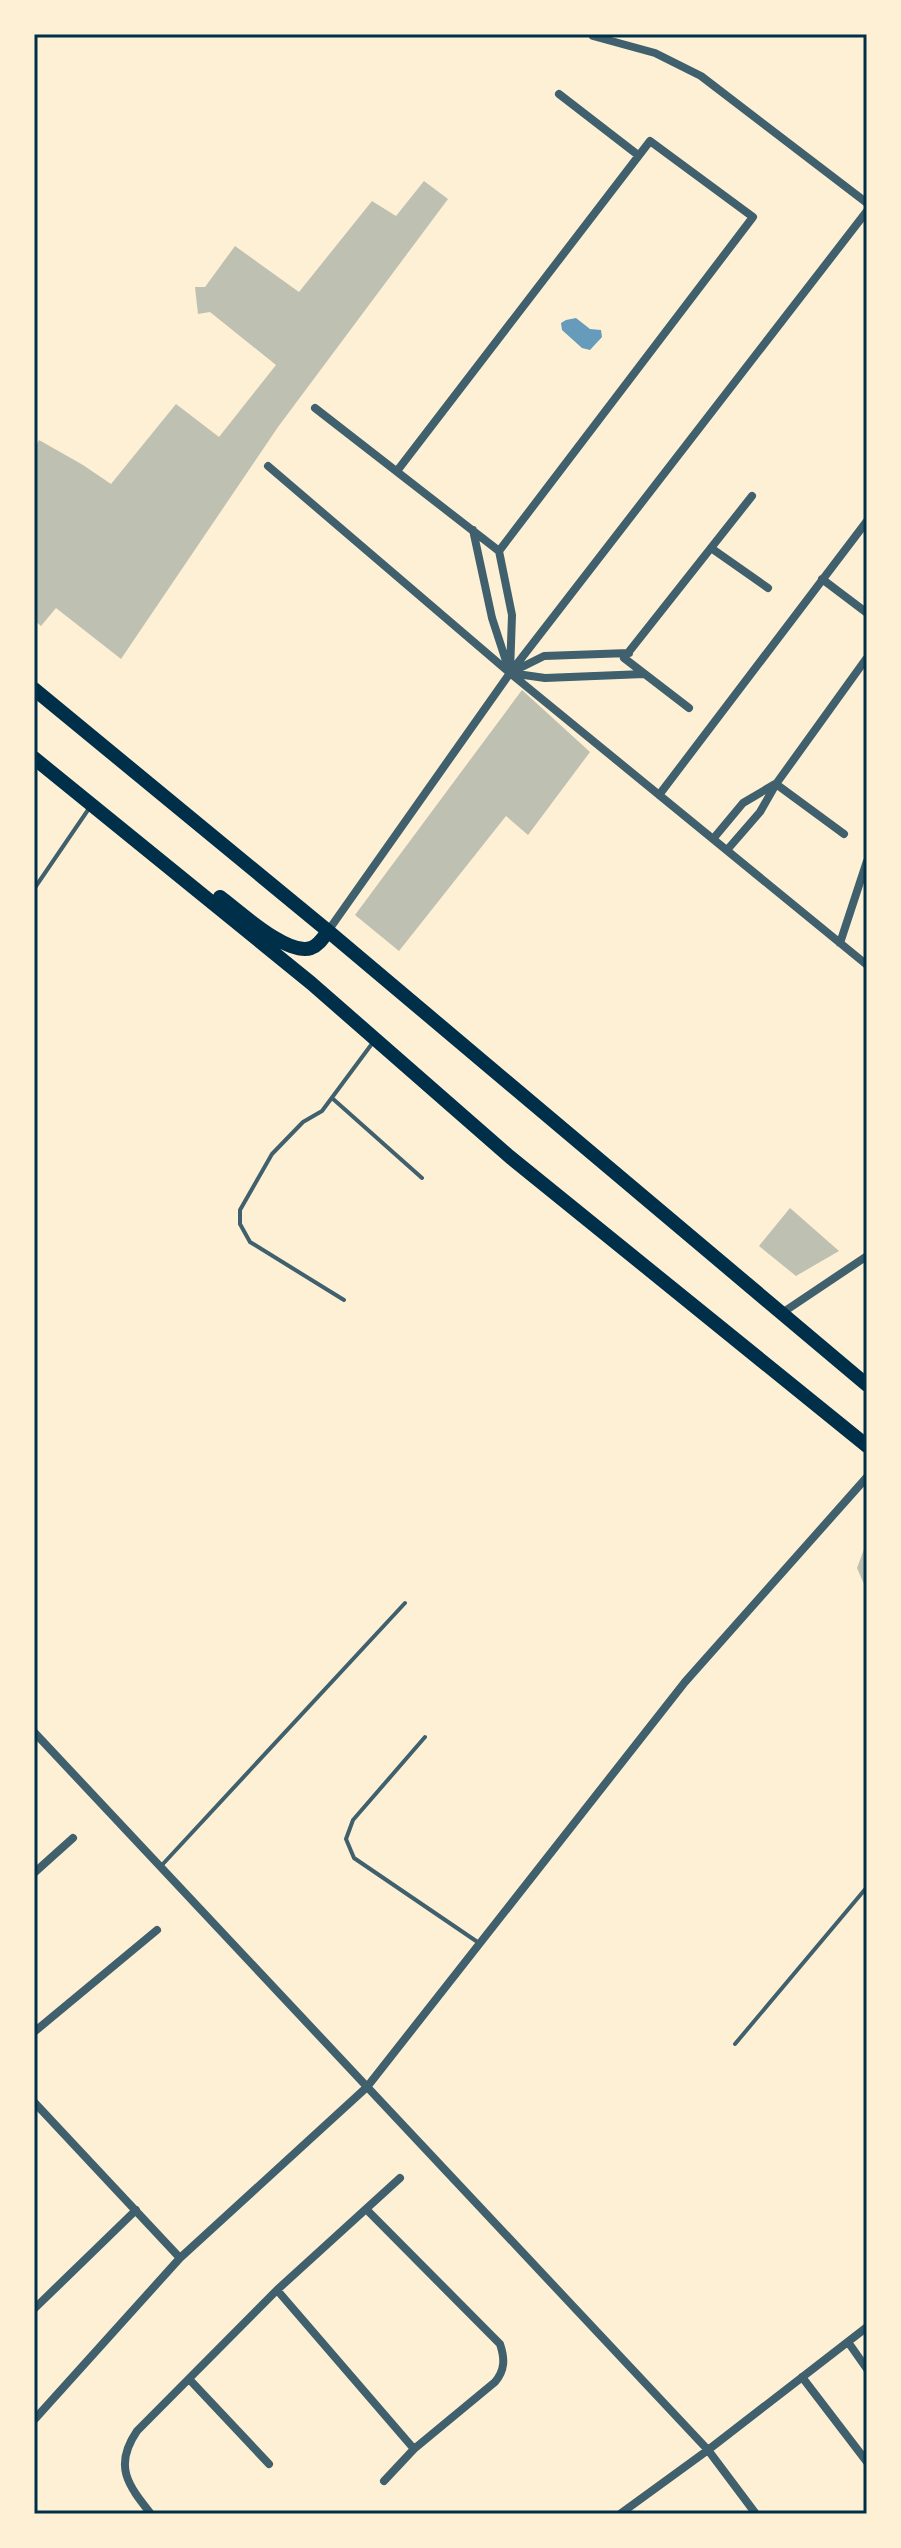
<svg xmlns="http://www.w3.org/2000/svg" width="901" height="2548" viewBox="0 0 901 2548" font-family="'Work Sans',sans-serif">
<rect width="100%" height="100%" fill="#fdf0d5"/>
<path fill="#669bbc" d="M 576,318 L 590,329 L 601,330 L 602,337 L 590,350 L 582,348 L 562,330 L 561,323 L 566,320 Z"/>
<path fill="#bec0b2" d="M 424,181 L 448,199 L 278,427 L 121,659 L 56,608 L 41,626 L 34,620 L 34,450 L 39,440 L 83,465 L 111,484 L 176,404 L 219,437 L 276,365 L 210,312 L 198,314 L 195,287 L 205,287 L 235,246 L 299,292 L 372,201 L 396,216 Z
M 522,690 L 590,752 L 528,835 L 506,816 L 399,951 L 355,915 Z
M 790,1208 L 839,1251 L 796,1276 L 759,1246 Z
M 867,1541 L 867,1591 L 857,1568 Z"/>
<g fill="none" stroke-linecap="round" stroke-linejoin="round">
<path stroke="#3f606c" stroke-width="4" d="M 34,889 L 90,807
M 332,1098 L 422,1178
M 344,1300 L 250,1242 L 240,1224 L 240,1210 L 272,1154 L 303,1122 L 322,1111 L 374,1041
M 425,1737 L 353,1820 L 346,1839 L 354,1858 L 479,1943
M 162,1865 L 405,1603
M 735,2044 L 867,1887"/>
<path stroke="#3f606c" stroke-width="8" d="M 593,36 L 655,53 L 701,76 L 867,203
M 559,94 L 638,155
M 315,408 L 499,551 L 512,615 L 510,672
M 268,466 L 510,673 L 867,965
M 397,471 L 650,141 L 753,217 L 499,551
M 473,530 L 492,618 L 507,664
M 711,548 L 768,588
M 822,579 L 867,613
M 514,671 L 544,656 L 629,653
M 510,673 L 545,678 L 644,674
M 689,708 L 624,658 L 752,496
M 776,784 L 844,834
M 659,795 L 867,521
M 713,839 L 743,803 L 775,784
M 727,850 L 760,812 L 776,784 L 866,659
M 328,931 L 510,673 L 867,211
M 840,943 L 867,861
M 782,1313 L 867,1256
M 34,1732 L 708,2450 L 756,2514
M 34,1873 L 73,1838
M 34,2032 L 157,1930
M 34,2102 L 180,2258
M 367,2210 L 500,2344 C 505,2359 505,2370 495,2382 L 414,2449 L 384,2481
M 277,2290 L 414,2449
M 34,2309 L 136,2210
M 848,2342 L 867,2369
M 802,2377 L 867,2462
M 189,2379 L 269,2464
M 34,2420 L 180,2258 L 367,2087 L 685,1682 L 867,1477
M 151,2514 C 128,2485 113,2466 137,2431 L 277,2290 L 400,2178
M 620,2514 L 708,2450 L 867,2327"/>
<path stroke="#003049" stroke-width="14" d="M 34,689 L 328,931 L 867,1385
M 34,758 L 311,983 L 510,1157 L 867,1446
M 220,897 C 239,911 287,956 311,948 C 319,945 323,938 328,931"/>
</g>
<rect width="901" height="2548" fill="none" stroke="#fdf0d5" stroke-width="72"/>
<rect x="36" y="36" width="829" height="2476" fill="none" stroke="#003049" stroke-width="3"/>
</svg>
